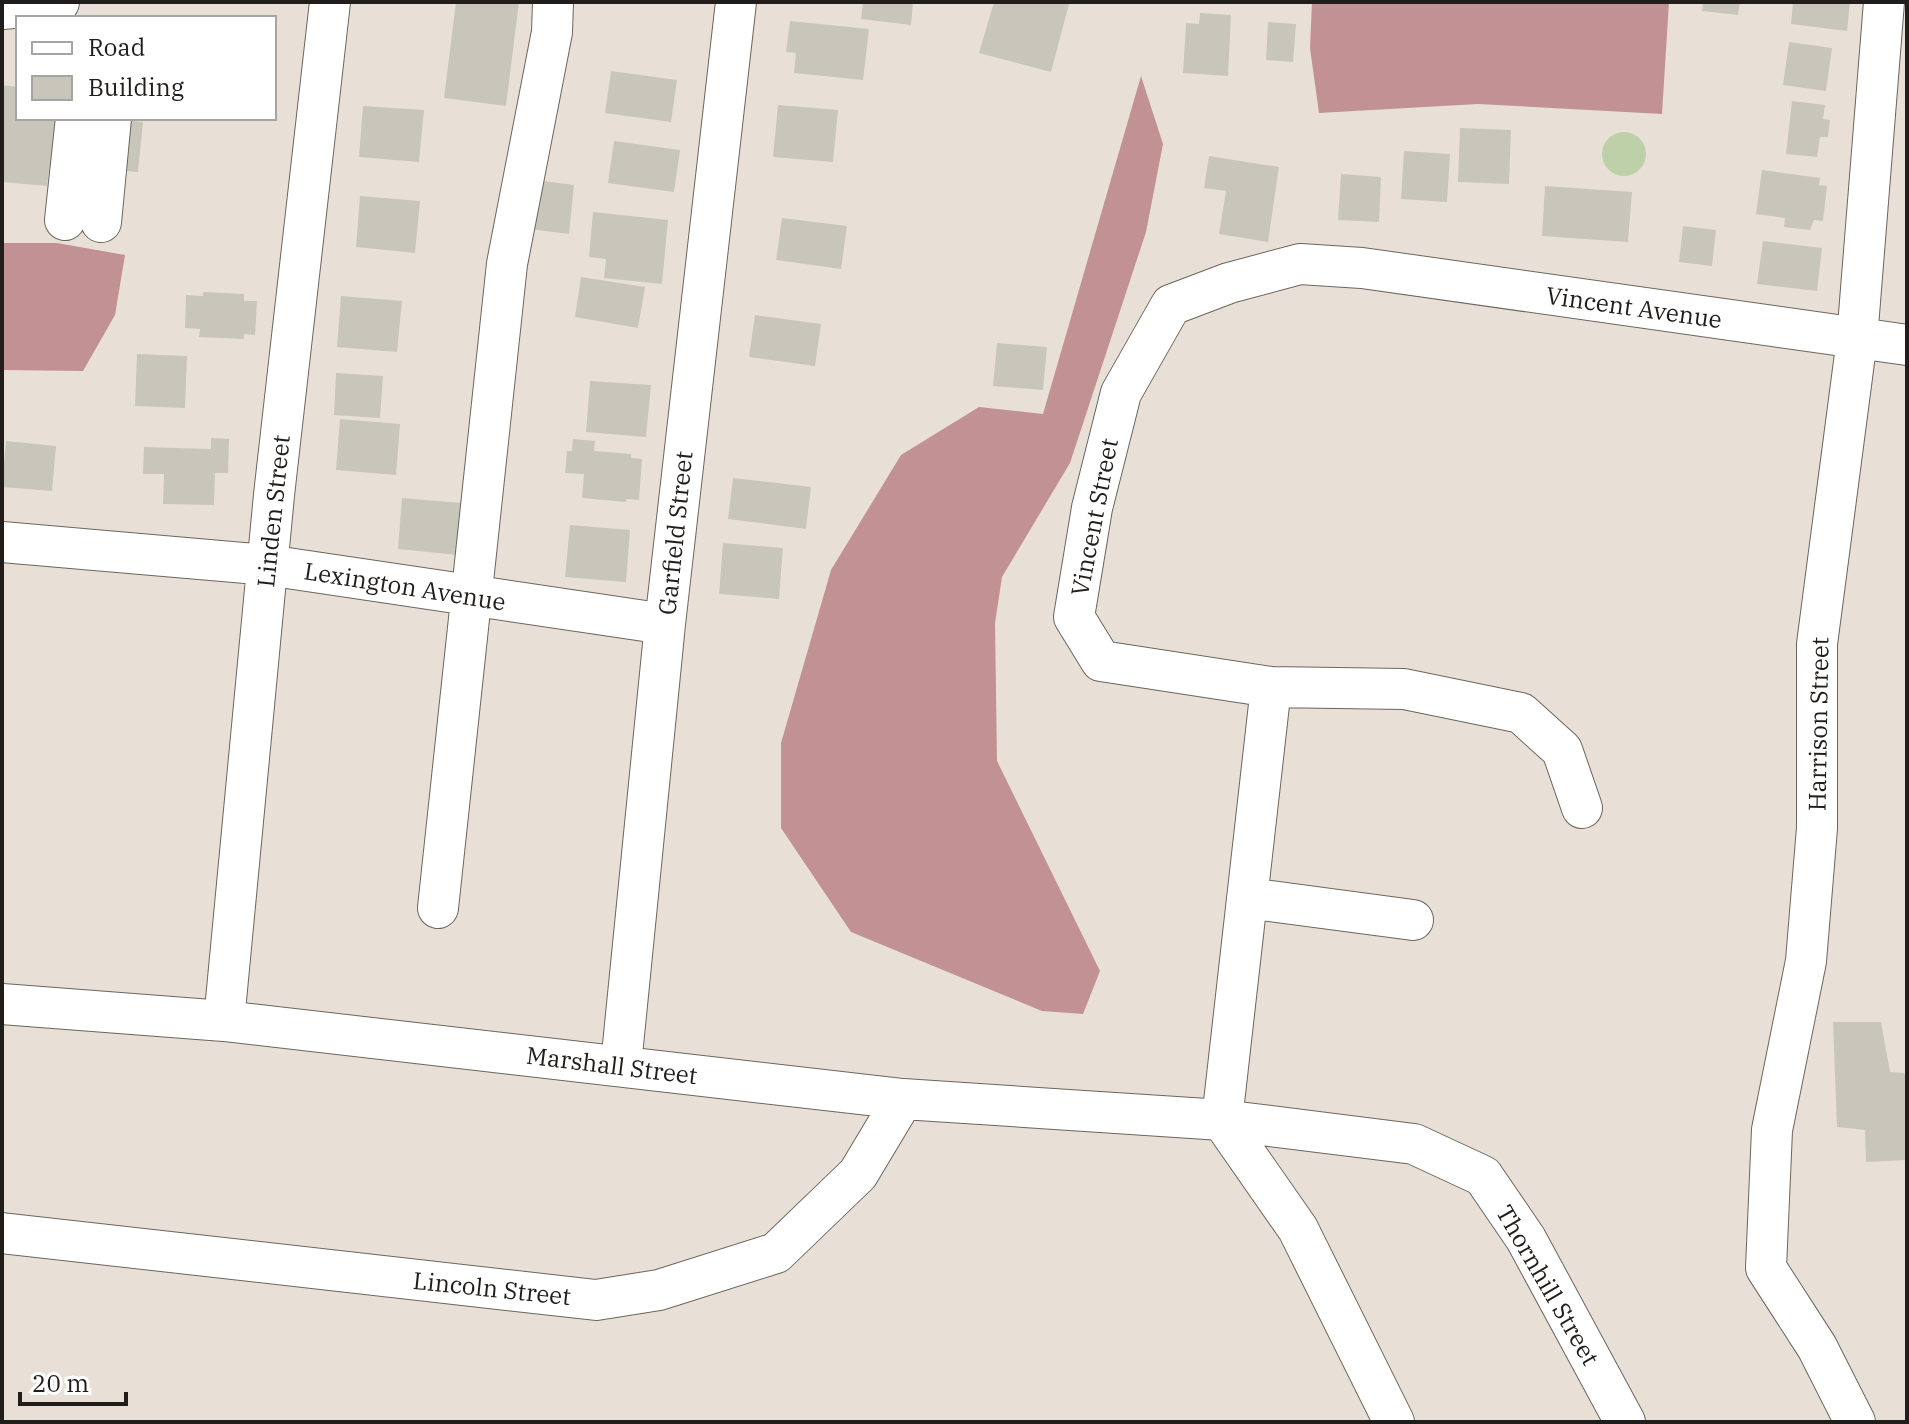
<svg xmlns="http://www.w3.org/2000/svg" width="1909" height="1424" viewBox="0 0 1909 1424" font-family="'IBM Plex Serif',serif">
<rect width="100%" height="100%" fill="#e8e0d7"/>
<path fill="#c29193" d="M 1312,2 L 1669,2 L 1662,114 L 1478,104 L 1319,113 L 1310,48 Z
M 1141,76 L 1163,144 L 1146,232 L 1070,463 L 1002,577 L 995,623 L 997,761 L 1100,971 L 1083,1014 L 1042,1011 L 851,932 L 781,828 L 781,743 L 831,570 L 901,455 L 979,407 L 1043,414 Z
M 2,243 L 57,243 L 125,255 L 115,315 L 83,371 L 2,370 Z"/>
<path fill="#bdd0a7" d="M1602 154a22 22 0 1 1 44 0a22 22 0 1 1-44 0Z"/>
<path fill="#c8c6bb" d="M 456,2 L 519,2 L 506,106 L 444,98 Z
M 863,2 L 913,2 L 911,25 L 861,19 Z
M 994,2 L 1069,4 L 1051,72 L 979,53 Z
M 1703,2 L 1740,2 L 1738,15 L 1702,11 Z
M 1793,2 L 1850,2 L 1847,31 L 1791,24 Z
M 1200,13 L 1231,15 L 1228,76 L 1183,73 L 1186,23 L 1199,24 Z
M 790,21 L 869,29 L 863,80 L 794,73 L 796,53 L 786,52 Z
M 1268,22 L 1296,24 L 1293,62 L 1266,60 Z
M 1789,42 L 1832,48 L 1826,91 L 1783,85 Z
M 611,71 L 677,80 L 671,122 L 605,113 Z
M 2,85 L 18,87 L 18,118 L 103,118 L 143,122 L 138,172 L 50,164 L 47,186 L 2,182 Z
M 1792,101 L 1825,105 L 1823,119 L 1830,120 L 1828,137 L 1820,137 L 1817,157 L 1786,154 Z
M 778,105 L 838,110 L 833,162 L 773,157 Z
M 363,106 L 424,110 L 419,162 L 359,157 Z
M 1460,128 L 1511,130 L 1509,184 L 1458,182 Z
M 614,141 L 680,150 L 674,192 L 608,183 Z
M 1404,151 L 1450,154 L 1447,202 L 1401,199 Z
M 1209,156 L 1279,167 L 1268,242 L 1219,234 L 1226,191 L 1204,188 Z
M 1762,170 L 1820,178 L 1819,185 L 1827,186 L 1823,221 L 1814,220 L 1810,230 L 1784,227 L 1785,218 L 1756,214 Z
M 1341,174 L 1381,177 L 1379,222 L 1338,220 Z
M 527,179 L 574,185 L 569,234 L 521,228 Z
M 1545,186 L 1632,192 L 1628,242 L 1542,236 Z
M 360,196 L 420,201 L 415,253 L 356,247 Z
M 593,212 L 668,220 L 662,284 L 604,278 L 606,259 L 589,257 Z
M 782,218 L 847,226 L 841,269 L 776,260 Z
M 1683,226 L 1716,230 L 1712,266 L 1679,262 Z
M 1763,241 L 1822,248 L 1817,291 L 1757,284 Z
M 581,277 L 645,287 L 638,328 L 575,317 Z
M 203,292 L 244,294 L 244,301 L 257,301 L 255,335 L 244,334 L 244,339 L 199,337 L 200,329 L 185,328 L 186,295 L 203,296 Z
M 341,296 L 402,301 L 397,352 L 337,347 Z
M 755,315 L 821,324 L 815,366 L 749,357 Z
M 997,343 L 1047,347 L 1043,390 L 993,386 Z
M 137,354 L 187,356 L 185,408 L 135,406 Z
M 336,373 L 383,376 L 380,418 L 334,415 Z
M 590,381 L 651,385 L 646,437 L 586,432 Z
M 340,419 L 400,424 L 396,475 L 336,470 Z
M 211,438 L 229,439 L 228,473 L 215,473 L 214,505 L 163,504 L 164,474 L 143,474 L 144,447 L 211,449 Z
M 573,439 L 595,441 L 594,451 L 631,454 L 631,458 L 642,459 L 639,500 L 626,499 L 626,502 L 582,498 L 584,474 L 565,473 L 567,451 L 572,451 Z
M 6,441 L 56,446 L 52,491 L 2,487 Z
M 733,478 L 811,487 L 806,529 L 728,519 Z
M 402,498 L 462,503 L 458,555 L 398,549 Z
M 570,525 L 630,530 L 626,582 L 565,577 Z
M 723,543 L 783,548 L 779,599 L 719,594 Z
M 1833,1022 L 1881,1022 L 1890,1072 L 1904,1073 L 1907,1081 L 1907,1160 L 1866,1162 L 1865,1130 L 1837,1127 Z"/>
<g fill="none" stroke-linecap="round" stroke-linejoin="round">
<g stroke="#6c655d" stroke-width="42">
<path id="minor" d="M 65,220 L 76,118
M 101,222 L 111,118
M 2,542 L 267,565 L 665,624
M 1582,808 L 1562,750 L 1521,713 L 1404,689 L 1271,687 L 1101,661 L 1074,617 L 1092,508 L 1121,393 L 1171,305 L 1229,283 L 1300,264 L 1362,268 L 1907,345
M 1247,898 L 1413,920
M 438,908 L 507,264 L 552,32 L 553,2
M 2,1004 L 224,1021 L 903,1099 L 1222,1120 L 1414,1144 L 1483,1176 L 1526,1239 L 1625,1422
M 224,1021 L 274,495 L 330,2
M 621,1065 L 665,624 L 736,2
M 1222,1120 L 1271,687
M 1222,1120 L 1298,1229 L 1394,1422
M 2,1233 L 596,1300 L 659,1290 L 776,1253 L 858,1174 L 903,1099
M 1855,1422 L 1817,1347 L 1766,1268 L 1772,1130 L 1806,961 L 1817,828 L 1817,644 L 1857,339 L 1884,2"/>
</g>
<g stroke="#6c655d" stroke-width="46">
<path id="major" d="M 2,7 L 57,2"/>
</g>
<use href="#minor" stroke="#fff" stroke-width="40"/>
<use href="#major" stroke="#fff" stroke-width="44"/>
</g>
<g text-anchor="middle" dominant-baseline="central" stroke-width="6" stroke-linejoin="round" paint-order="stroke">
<g font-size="24" fill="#201d1a" stroke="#fff">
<text transform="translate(1634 307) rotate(8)">Vincent Avenue</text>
<text transform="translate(273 511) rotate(-84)">Linden Street</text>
<text transform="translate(1094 517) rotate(-79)">Vincent Street</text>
<text transform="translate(675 533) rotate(-84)">Garfield Street</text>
<text transform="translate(405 586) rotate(9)">Lexington Avenue</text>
<text transform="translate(1818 724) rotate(-89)">Harrison Street</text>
<text transform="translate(612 1065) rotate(7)">Marshall Street</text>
<text transform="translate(1548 1285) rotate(60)">Thornhill Street</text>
<text transform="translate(492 1288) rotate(6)">Lincoln Street</text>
</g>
</g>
<rect width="1909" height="1424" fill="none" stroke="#201d1a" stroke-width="8"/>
<rect x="16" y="16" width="260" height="104" fill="#ffffff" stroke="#a6a5a3" stroke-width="2"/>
<rect x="32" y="42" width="40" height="12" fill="#ffffff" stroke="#a6a5a3" stroke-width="2"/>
<text x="88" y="56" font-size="24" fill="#201d1a">Road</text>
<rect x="32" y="76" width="40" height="24" fill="#c8c6bb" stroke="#a6a5a3" stroke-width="2"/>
<text x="88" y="96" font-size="24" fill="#201d1a">Building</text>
<path d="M20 1392v12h106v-12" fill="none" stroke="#201d1a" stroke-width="4"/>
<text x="32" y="1392" font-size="24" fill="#201d1a" stroke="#ffffff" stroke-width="6" paint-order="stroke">20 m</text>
</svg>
